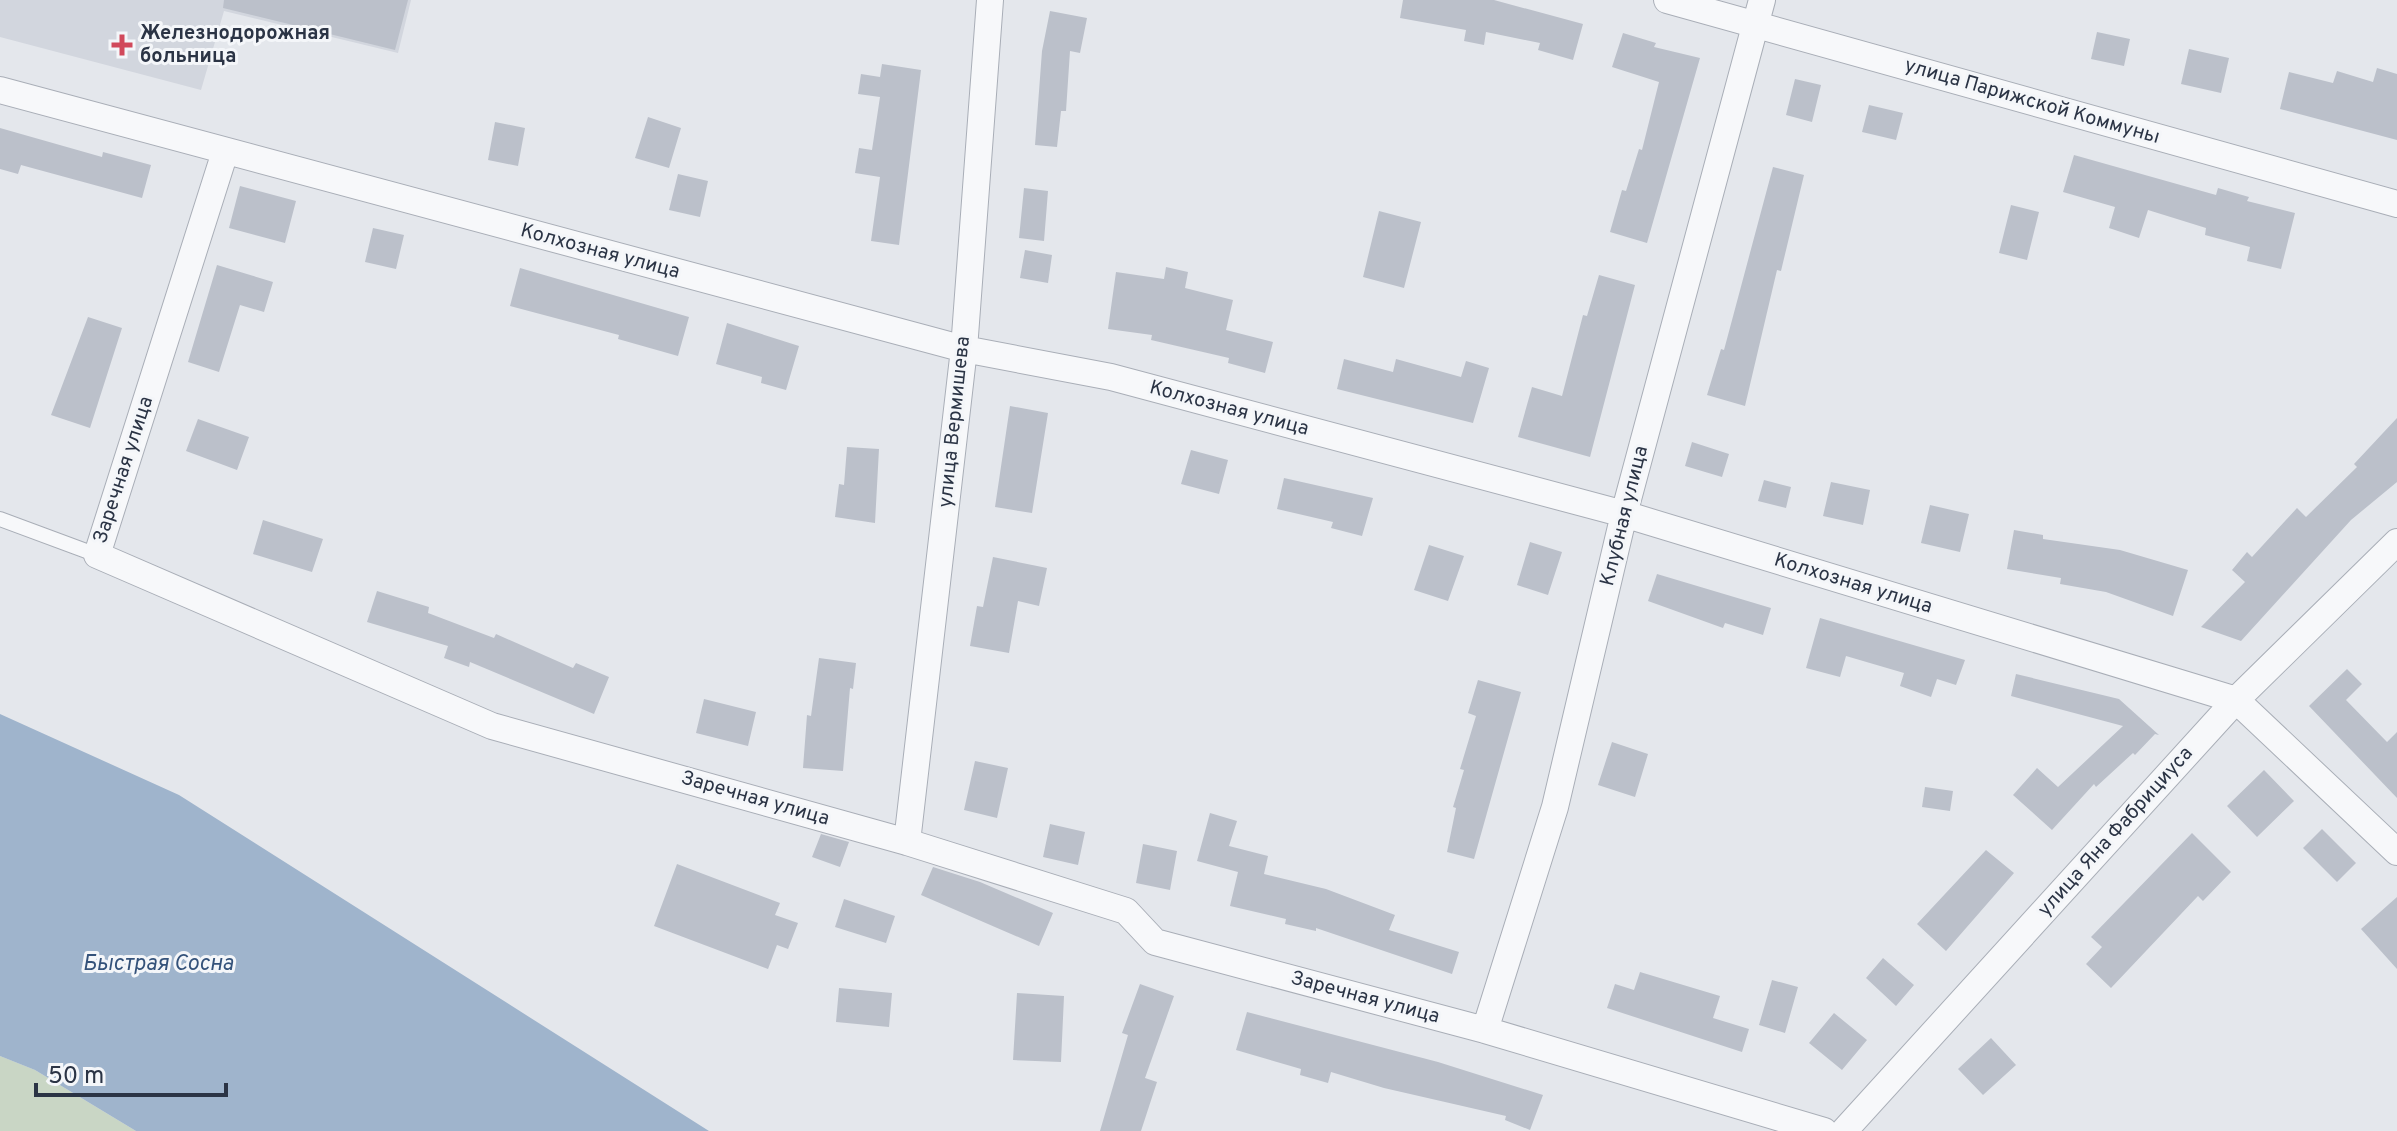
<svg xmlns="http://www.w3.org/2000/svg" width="2397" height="1131" viewBox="0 0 2397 1131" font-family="Overpass,sans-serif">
<rect width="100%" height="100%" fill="#e4e7ec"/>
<path fill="#d2d6de" d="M 0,0 L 411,0 L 398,53 L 224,11 L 201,90 L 0,37 Z"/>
<path fill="#c9d6c5" d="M 0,1056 L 35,1070 L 136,1131 L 0,1131 Z"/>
<path fill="#9fb4cc" d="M 0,714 L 179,795 L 709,1131 L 136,1131 L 35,1070 L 0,1056 Z"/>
<path fill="#bbc0ca" d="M 224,0 L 408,0 L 395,50 L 223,8 Z
M 1403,0 L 1494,0 L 1583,24 L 1573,60 L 1538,50 L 1540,43 L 1486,32 L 1484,45 L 1464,41 L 1466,30 L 1400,18 Z
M 1050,11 L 1087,18 L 1080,53 L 1070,51 L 1066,111 L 1061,111 L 1057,147 L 1035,145 L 1042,51 Z
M 2097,32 L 2130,39 L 2124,66 L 2091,59 Z
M 1623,33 L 1656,43 L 1654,47 L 1700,58 L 1647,243 L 1610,232 L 1622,190 L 1626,191 L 1639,149 L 1642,150 L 1659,82 L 1612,67 Z
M 2189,49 L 2229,58 L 2221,93 L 2181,84 Z
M 882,64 L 921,70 L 899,245 L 871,241 L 880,177 L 855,173 L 859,148 L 872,150 L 880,97 L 858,94 L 861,74 L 880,77 Z
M 2377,68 L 2397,74 L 2397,140 L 2280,109 L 2289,72 L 2333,83 L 2337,71 L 2373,82 Z
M 1795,79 L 1821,85 L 1812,122 L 1786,115 Z
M 1869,105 L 1903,113 L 1896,140 L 1862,132 Z
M 648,117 L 681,128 L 669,168 L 635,158 Z
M 495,122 L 525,128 L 518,166 L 488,160 Z
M 0,128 L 102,157 L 103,152 L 151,165 L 142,198 L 21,165 L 18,174 L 0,169 Z
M 2074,155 L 2216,195 L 2218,188 L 2249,197 L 2247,201 L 2295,213 L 2281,269 L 2247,261 L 2250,247 L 2205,235 L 2206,228 L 2148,210 L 2139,238 L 2109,228 L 2115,207 L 2063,192 Z
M 1773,167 L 1804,175 L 1781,271 L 1777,270 L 1745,406 L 1707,395 L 1721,349 L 1724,350 Z
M 678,174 L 708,181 L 700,217 L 669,210 Z
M 240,186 L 296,201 L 285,243 L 229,228 Z
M 1024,188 L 1048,191 L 1044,241 L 1019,238 Z
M 2011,205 L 2039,212 L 2027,260 L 1999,253 Z
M 1379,211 L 1421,222 L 1404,288 L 1363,277 Z
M 373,228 L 404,235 L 396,269 L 365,262 Z
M 1025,250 L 1052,255 L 1048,283 L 1020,278 Z
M 217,265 L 273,282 L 264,312 L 240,305 L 219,372 L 188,362 Z
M 1166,267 L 1188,272 L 1185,288 L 1233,300 L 1226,330 L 1273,342 L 1265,373 L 1228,363 L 1229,358 L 1151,340 L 1152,335 L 1108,329 L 1116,272 L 1164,279 Z
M 520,268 L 689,317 L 678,356 L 618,339 L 619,335 L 510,306 Z
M 1599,275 L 1635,285 L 1590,457 L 1518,437 L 1532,387 L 1562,396 L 1583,315 L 1587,316 Z
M 88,317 L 122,328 L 90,428 L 51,415 Z
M 727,323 L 799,346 L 786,390 L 761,383 L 762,377 L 716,364 Z
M 1344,359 L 1393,372 L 1396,359 L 1461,377 L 1466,361 L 1489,368 L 1473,423 L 1337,389 Z
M 1010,406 L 1048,413 L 1032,513 L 995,507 Z
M 2397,418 L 2397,482 L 2351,520 L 2241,641 L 2201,627 L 2245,582 L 2232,570 L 2247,552 L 2252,557 L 2297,508 L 2306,517 L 2357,467 L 2354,464 Z
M 198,419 L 249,437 L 237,470 L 186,451 Z
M 1692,442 L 1729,454 L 1722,477 L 1685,466 Z
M 847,447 L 879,449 L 875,523 L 835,517 L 839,484 L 844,485 Z
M 1191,450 L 1228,460 L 1219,494 L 1181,484 Z
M 1284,478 L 1373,498 L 1362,536 L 1331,528 L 1333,522 L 1277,509 Z
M 1764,480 L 1791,487 L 1786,508 L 1758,501 Z
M 1831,482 L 1870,490 L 1863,525 L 1823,516 Z
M 1930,505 L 1969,514 L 1960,552 L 1921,543 Z
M 263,520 L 323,539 L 312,572 L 253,554 Z
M 2014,530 L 2043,535 L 2043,539 L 2120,550 L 2188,570 L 2173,616 L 2106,592 L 2060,584 L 2061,578 L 2007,569 Z
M 1530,542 L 1562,552 L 1548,595 L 1517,585 Z
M 1429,545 L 1464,556 L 1448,601 L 1414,590 Z
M 993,557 L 1047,568 L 1039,606 L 1018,601 L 1009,653 L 970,646 L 977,606 L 983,607 Z
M 1657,574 L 1771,608 L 1763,635 L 1725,623 L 1723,628 L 1648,601 Z
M 377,591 L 429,607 L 428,613 L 494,638 L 496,634 L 573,668 L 576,663 L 609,677 L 594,714 L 470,662 L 469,667 L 444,658 L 448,646 L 367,622 Z
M 1820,618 L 1965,660 L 1956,685 L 1937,679 L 1931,697 L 1900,686 L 1904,673 L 1846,656 L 1840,677 L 1806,668 Z
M 819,658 L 856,663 L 853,689 L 850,688 L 843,771 L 803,768 L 807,715 L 811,716 Z
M 2347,669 L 2362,684 L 2346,700 L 2387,742 L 2397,732 L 2397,798 L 2309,706 Z
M 2016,674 L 2119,699 L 2159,735 L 2155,734 L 2135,755 L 2133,753 L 2096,787 L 2094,784 L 2052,830 L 2013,795 L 2037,768 L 2058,787 L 2123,726 L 2011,696 Z
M 1478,680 L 1521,692 L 1474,859 L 1447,852 L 1456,808 L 1453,807 L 1464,770 L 1460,769 L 1476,716 L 1468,713 Z
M 704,699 L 756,712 L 748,746 L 696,733 Z
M 1612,742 L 1648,754 L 1635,797 L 1598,785 Z
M 975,761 L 1008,768 L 997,818 L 964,810 Z
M 2264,770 L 2294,801 L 2257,837 L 2227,806 Z
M 1925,787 L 1953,791 L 1950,811 L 1922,807 Z
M 1210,813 L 1237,821 L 1229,846 L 1268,856 L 1264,874 L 1326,889 L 1395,915 L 1389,930 L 1459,952 L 1452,974 L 1316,928 L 1316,931 L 1285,924 L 1286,919 L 1230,906 L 1238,872 L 1197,861 Z
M 1050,824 L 1085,832 L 1078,865 L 1043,857 Z
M 2322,829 L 2356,863 L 2337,882 L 2303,848 Z
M 2192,833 L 2231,872 L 2203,901 L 2198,896 L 2111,988 L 2086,964 L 2102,947 L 2091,937 Z
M 821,834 L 849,842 L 840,867 L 812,857 Z
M 1143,844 L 1177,851 L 1170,890 L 1136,883 Z
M 1986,850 L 2014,873 L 1946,951 L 1917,924 Z
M 677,864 L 780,903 L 775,915 L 798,923 L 788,949 L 777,945 L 768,969 L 654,926 Z
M 933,867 L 980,882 L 1053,913 L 1039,946 L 921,895 Z
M 2397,897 L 2397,969 L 2361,929 Z
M 844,899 L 895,916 L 886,943 L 835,927 Z
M 1883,958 L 1914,985 L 1896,1006 L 1866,978 Z
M 1640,972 L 1720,996 L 1713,1018 L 1749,1029 L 1742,1052 L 1607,1008 L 1615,984 L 1634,990 Z
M 1772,980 L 1798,987 L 1785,1033 L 1759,1025 Z
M 1140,984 L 1174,996 L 1145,1078 L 1157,1082 L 1141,1131 L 1100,1131 L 1128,1035 L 1122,1033 Z
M 839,988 L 892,993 L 889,1027 L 836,1022 Z
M 1017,993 L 1064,996 L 1061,1062 L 1013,1060 Z
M 1247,1012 L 1438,1062 L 1543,1095 L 1530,1130 L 1505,1120 L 1506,1116 L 1384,1088 L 1331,1072 L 1328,1083 L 1300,1075 L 1301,1069 L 1236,1050 Z
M 1834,1013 L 1867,1040 L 1842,1070 L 1809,1043 Z
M 1991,1038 L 2016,1065 L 1983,1095 L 1958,1069 Z"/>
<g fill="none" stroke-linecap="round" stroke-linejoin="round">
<g stroke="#a9aeb7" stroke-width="16">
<path id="service" d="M 0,519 L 97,555"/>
</g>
<g stroke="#a9aeb7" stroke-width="28">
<path id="minor" d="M 1667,0 L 2397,204
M 0,90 L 964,349 L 1111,377 L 1624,514 L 2236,700 L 2397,852
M 225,152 L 97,555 L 492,726 L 907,842 L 1126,911 L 1155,942 L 1485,1030 L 1824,1131
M 907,842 L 964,349 L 990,0
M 1485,1030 L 1555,807 L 1624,514 L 1762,0
M 1844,1131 L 2236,700 L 2397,542"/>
</g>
<use href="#service" stroke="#f7f8fa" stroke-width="14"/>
<use href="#minor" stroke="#f7f8fa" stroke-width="26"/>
</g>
<path fill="#d1495b" stroke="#f4f6f9" stroke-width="3" d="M118 33h8v8h8v8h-8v8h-8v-8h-8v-8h8z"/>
<g text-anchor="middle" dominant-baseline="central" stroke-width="6" stroke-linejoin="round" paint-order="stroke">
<g font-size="20" font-weight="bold" fill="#2b3445" stroke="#f4f6f9" text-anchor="start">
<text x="140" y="34">Железнодорожная<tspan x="140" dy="23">больница</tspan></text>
</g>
<g font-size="20" fill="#2b3445" stroke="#f4f6f9">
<text transform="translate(2032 102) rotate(16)">улица Парижской Коммуны</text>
<text transform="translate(600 252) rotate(15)">Колхозная улица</text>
<text transform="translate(1229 409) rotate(15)">Колхозная улица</text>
<text transform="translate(955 422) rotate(-84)">улица Вермишева</text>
<text transform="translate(124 470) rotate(-72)">Заречная улица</text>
<text transform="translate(1625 516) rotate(-76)">Клубная улица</text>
<text transform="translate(1853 584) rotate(17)">Колхозная улица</text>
<text transform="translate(755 799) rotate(16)">Заречная улица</text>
<text transform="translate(2116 832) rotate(-48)">улица Яна Фабрициуса</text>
<text transform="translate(1365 998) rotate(15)">Заречная улица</text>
</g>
<g font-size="22" font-style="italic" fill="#34527a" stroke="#f4f6f9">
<text x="158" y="964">Быстрая Сосна</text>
</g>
</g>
<path d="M36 1083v12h190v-12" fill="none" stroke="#2b3445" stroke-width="4"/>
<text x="48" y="1083" font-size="24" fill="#2b3445" stroke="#f4f6f9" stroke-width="6" paint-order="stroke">50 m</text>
</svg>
